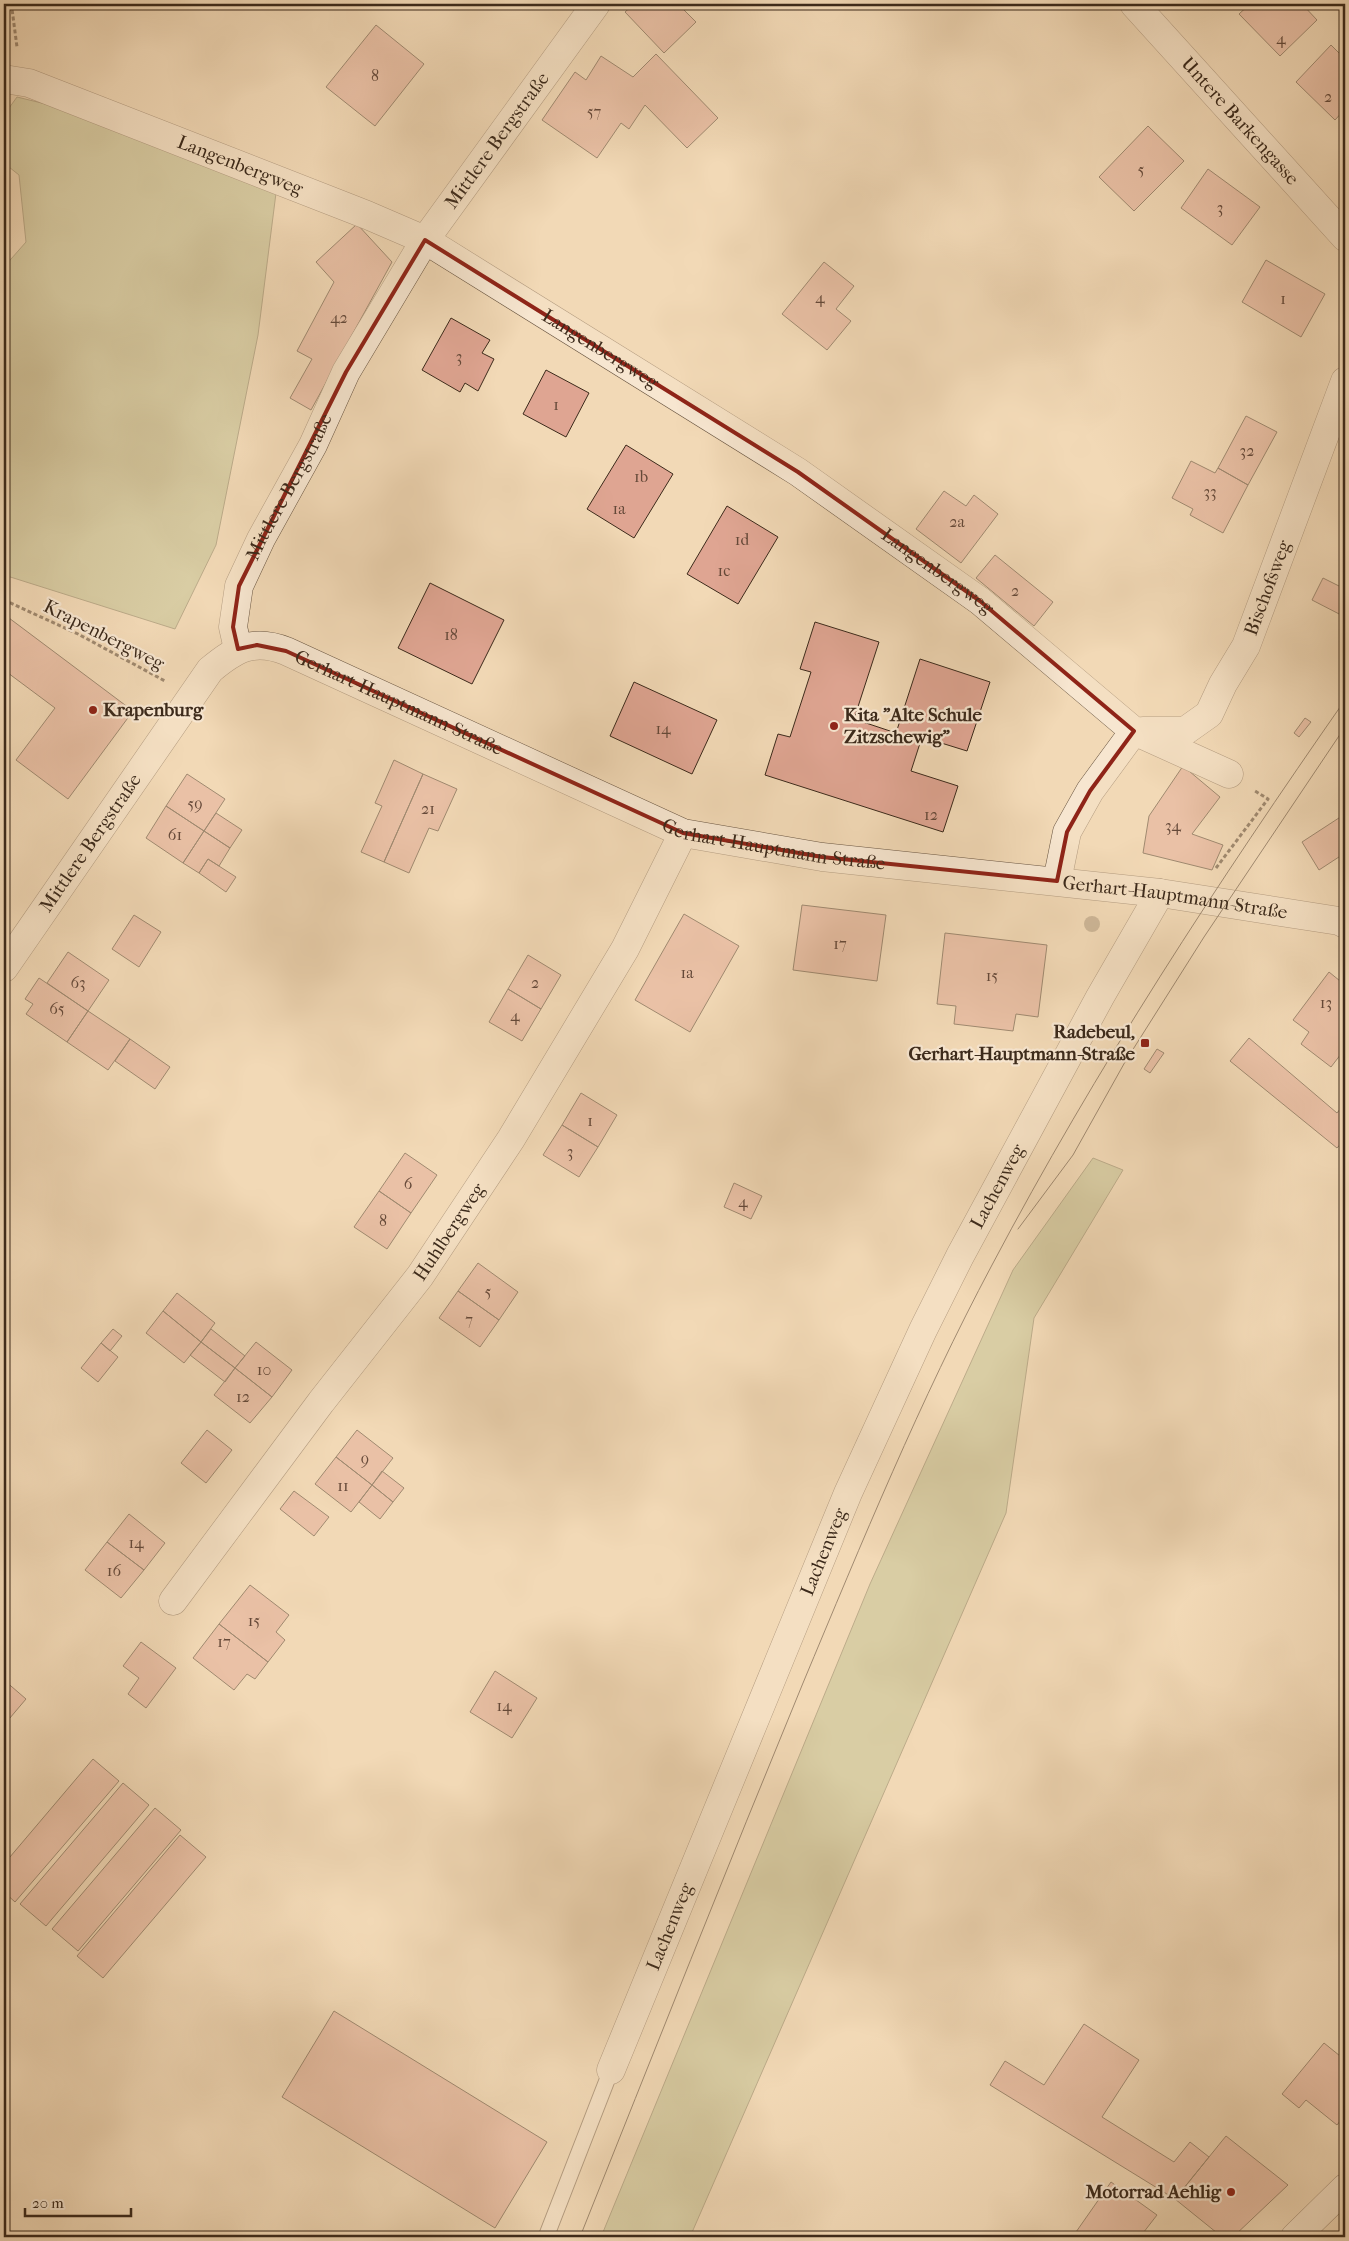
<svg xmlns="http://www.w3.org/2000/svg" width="1349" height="2241" viewBox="0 0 1349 2241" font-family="'IM FELL French Canon',serif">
<rect width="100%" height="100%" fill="#f2d9b6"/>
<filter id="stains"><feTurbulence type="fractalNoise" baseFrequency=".004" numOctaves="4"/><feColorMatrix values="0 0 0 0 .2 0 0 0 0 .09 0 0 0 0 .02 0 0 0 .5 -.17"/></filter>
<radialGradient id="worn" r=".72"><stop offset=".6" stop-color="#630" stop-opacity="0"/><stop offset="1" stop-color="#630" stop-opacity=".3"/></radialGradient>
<path fill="#babf8e" stroke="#7b7454" d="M 17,97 L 62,108 L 276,193 L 258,335 L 216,545 L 175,629 L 4,575 L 4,267 L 26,242 L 19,175 L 4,163 L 4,115 Z
M 1093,1158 L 1123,1170 L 1034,1318 L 1006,1513 L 690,2237 L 601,2237 L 870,1584 L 1013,1270 Z"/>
<path fill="#dfa592" stroke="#3c2a1b" d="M 634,4 L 678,4 L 696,22 L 664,53 L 625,12 Z
M 1250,4 L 1302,4 L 1317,20 L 1280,56 L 1239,14 Z
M 376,25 L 424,64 L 375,126 L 326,87 Z
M 1331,45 L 1345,59 L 1345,109 L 1335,120 L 1296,82 Z
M 656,54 L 718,118 L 687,148 L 645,105 L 629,129 L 621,123 L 597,158 L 542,120 L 575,72 L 586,80 L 601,56 L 633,77 Z
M 1148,126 L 1184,161 L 1134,211 L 1099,177 Z
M 1208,169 L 1260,207 L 1232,245 L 1181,208 Z
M 357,224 L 392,262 L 311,410 L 290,398 L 312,359 L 297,351 L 334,282 L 316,262 Z
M 1266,260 L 1325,294 L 1301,337 L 1242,302 Z
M 824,262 L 854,286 L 836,309 L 851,321 L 827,350 L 782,314 Z
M 451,318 L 490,340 L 482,353 L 494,359 L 478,391 L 465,383 L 460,392 L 422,370 Z
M 546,370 L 589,393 L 566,437 L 523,414 Z
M 1246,416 L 1277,432 L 1248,485 L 1218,468 Z
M 626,445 L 673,474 L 634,538 L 587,509 Z
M 1191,461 L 1215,473 L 1218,468 L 1248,485 L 1223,533 L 1190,515 L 1193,509 L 1172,498 Z
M 944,491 L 966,506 L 974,495 L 998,514 L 961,563 L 916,529 Z
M 727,506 L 778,537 L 738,604 L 687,574 Z
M 995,555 L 1053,602 L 1034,626 L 976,578 Z
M 1323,578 L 1345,589 L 1345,617 L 1312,600 Z
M 430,583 L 504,620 L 472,684 L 398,648 Z
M 9,618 L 133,711 L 68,799 L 16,760 L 55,708 L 4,670 L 4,626 Z
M 815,622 L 879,642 L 854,719 L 896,733 L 920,659 L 990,682 L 967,751 L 922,737 L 911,771 L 958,786 L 943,832 L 765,775 L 778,734 L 790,737 L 811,672 L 800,669 Z
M 634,682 L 717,720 L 692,774 L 610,736 Z
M 1305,718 L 1311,722 L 1299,737 L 1294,733 Z
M 394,760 L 423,774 L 384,862 L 361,852 L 382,806 L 375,803 Z
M 1183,766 L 1220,797 L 1192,834 L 1223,845 L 1212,870 L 1143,853 L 1149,816 Z
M 187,774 L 225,799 L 204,831 L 166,806 Z
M 423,774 L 457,789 L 438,831 L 429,828 L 409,873 L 384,862 Z
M 166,806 L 204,831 L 183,863 L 146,838 Z
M 216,813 L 242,830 L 230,848 L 204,831 Z
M 1345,814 L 1345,853 L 1319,870 L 1302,842 Z
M 204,831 L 230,848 L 219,866 L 208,859 L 199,873 L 183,863 Z
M 208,859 L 236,877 L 226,892 L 199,873 Z
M 802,905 L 886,915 L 877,981 L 793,970 Z
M 684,914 L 739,946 L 690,1032 L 635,1000 Z
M 134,915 L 161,932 L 139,967 L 112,949 Z
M 945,933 L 1047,945 L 1038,1017 L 1016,1014 L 1013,1031 L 954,1024 L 956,1006 L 937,1004 Z
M 68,952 L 109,980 L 88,1011 L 47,983 Z
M 528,955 L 561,975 L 541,1009 L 508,989 Z
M 1329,972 L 1345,985 L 1345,1057 L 1341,1054 L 1331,1067 L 1301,1044 L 1309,1032 L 1293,1020 Z
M 39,978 L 88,1011 L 67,1042 L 26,1014 L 33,1004 L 25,999 Z
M 508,989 L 541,1009 L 522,1041 L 489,1022 Z
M 88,1011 L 130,1039 L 108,1070 L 67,1042 Z
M 1249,1038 L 1337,1113 L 1345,1103 L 1345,1139 L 1337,1148 L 1230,1061 Z
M 130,1039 L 170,1067 L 155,1089 L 115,1061 Z
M 1157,1049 L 1164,1053 L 1150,1073 L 1144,1069 Z
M 581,1093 L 617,1115 L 598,1147 L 562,1125 Z
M 562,1125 L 598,1147 L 579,1177 L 543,1155 Z
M 405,1153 L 437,1175 L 411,1213 L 379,1191 Z
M 734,1183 L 762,1196 L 751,1219 L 724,1207 Z
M 379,1191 L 411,1213 L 387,1249 L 354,1227 Z
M 478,1263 L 518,1292 L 499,1320 L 458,1291 Z
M 458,1291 L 499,1320 L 480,1347 L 439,1318 Z
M 177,1293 L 215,1323 L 201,1342 L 163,1311 Z
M 163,1311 L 201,1342 L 184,1363 L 146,1333 Z
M 113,1329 L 122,1336 L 110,1351 L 101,1343 Z
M 211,1329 L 245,1356 L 235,1368 L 201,1342 Z
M 201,1342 L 235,1368 L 225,1382 L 190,1355 Z
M 256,1342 L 292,1370 L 272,1397 L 235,1368 Z
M 101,1343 L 118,1357 L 98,1382 L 81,1368 Z
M 235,1368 L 272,1397 L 250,1423 L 214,1395 Z
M 207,1430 L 232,1450 L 206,1483 L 181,1463 Z
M 357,1430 L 393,1458 L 372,1485 L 336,1457 Z
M 336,1457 L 372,1485 L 351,1512 L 315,1484 Z
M 382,1471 L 404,1488 L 393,1502 L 372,1485 Z
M 372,1485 L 393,1502 L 380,1519 L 359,1502 Z
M 294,1491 L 329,1517 L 314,1536 L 280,1509 Z
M 129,1514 L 165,1543 L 144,1570 L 107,1542 Z
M 107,1542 L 144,1570 L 121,1598 L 85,1570 Z
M 250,1585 L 289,1615 L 276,1632 L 285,1640 L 268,1662 L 219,1624 Z
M 219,1624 L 268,1662 L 255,1679 L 247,1674 L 234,1690 L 193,1658 Z
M 141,1642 L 176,1668 L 146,1708 L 128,1694 L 139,1678 L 123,1666 Z
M 495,1671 L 537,1698 L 512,1738 L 470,1712 Z
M 4,1680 L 26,1699 L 4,1725 Z
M 93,1759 L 119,1781 L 15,1902 L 4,1892 L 4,1864 Z
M 123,1783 L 149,1805 L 46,1926 L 20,1904 Z
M 155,1808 L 181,1830 L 78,1951 L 52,1929 Z
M 180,1835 L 206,1857 L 103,1978 L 77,1956 Z
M 334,2011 L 547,2142 L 495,2228 L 282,2097 Z
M 1084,2024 L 1139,2060 L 1102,2117 L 1174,2162 L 1190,2142 L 1209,2157 L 1175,2199 L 990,2085 L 1005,2061 L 1044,2085 Z
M 1324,2043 L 1345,2060 L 1345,2115 L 1337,2125 L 1306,2100 L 1299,2108 L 1282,2094 Z
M 1226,2136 L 1288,2185 L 1233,2237 L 1222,2237 L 1175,2199 Z
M 1111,2182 L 1157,2215 L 1140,2237 L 1083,2237 L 1076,2232 Z"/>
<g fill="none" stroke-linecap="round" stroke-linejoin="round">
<g stroke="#6a5642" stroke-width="17">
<path id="service" d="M 546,2237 L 611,2070"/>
</g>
<g stroke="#6a5642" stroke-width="29">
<g id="minor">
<path id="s1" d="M 1134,4 L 1345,237"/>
<path id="s2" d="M 4,79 L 29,83 L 367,215 L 425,240 L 798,472 L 980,601 L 1134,731 L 1229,774"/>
<path id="s3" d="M 238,649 L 233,627 L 239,586 L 261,539 L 313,445 L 346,372 L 425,240 L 596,4"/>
<path id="s4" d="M 1143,731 L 1185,731 L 1209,714 L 1223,684 L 1246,646 L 1345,381"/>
<path d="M 1057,881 L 1067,832 L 1090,791 L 1134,731"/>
<path id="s5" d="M 4,968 L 210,670 C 235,649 253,638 286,651 L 683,833 L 822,857 L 1160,893 L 1339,921 L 1345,924"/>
<path id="s6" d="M 173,1601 L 321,1402 L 420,1276 L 511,1139 L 625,949 L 683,833"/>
<path id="s7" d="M 611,2070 L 848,1493 L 923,1330 L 960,1256 L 1100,997 L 1160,893"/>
</g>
</g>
<g stroke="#3c2a1b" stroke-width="29">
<path id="secondary" d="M 1295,2237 L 1345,2188"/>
</g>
<path stroke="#3c2a1b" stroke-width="3" stroke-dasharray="4 2.5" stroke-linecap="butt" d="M 14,4 L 12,9 L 17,47
M 4,600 L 78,634 L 165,681
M 1216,868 L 1268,799 L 1255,791"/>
<use href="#service" stroke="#f7e6d0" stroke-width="15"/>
<use href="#minor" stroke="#f7e6d0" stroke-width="28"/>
<use href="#secondary" stroke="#f7e6d0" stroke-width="28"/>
<path stroke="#3c2a1b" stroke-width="1" d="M 1018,1229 L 1073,1155 L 1125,1062 L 1204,937 L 1345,727
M 580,2237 C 654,2052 727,1867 803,1683 C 862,1542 920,1400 992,1265 C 1096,1068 1218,882 1345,700"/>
</g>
<circle fill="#a08d71" cx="1092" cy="924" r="8"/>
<path d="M0 0H1349V2241H0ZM 425,240 L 798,472 L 980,601 L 1134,731 L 1090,791 L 1067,832 L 1057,881 L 822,857 L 683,833 L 286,651 L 257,645 L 238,649 L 233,627 L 239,586 L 346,372 Z" fill="#f2d9b6" fill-opacity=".55" fill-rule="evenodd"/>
<path fill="none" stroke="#8f2418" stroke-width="4" stroke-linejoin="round" d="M 425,240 L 798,472 L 980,601 L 1134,731 L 1090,791 L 1067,832 L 1057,881 L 822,857 L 683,833 L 286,651 L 257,645 L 238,649 L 233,627 L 239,586 L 346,372 Z"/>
<g fill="#8f2418" stroke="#f7e6d0" stroke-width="2">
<circle cx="93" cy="710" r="5"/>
<circle cx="834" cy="726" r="5"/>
<rect x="1140" y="1038" width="10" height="10" rx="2.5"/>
<circle cx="1231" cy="2192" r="5"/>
</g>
<g text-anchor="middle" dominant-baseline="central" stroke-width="4.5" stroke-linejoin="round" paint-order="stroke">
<g font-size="16" fill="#654939">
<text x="1281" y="38">4</text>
<text x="375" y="75">8</text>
<text x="1328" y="96">2</text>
<text x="594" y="111">57</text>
<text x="1141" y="169">5</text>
<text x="1220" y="207">3</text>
<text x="820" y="297">4</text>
<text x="1283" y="298">1</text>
<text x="339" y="317">42</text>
<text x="459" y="356">3</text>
<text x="556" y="404">1</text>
<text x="1247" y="450">32</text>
<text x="641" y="476">1b</text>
<text x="1210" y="491">33</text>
<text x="619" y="508">1a</text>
<text x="957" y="521">2a</text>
<text x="742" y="539">1d</text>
<text x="724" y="570">1c</text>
<text x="1015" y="590">2</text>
<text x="451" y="634">18</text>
<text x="663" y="728">14</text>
<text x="195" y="803">59</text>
<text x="428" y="808">21</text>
<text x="931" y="814">12</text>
<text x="1173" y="825">34</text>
<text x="175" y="834">61</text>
<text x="840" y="943">17</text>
<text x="687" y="972">1a</text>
<text x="992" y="975">15</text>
<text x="78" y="982">63</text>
<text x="535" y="982">2</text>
<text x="1326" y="1002">13</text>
<text x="57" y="1008">65</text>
<text x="515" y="1015">4</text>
<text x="590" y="1120">1</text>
<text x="570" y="1151">3</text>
<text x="408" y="1183">6</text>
<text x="743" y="1201">4</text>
<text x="383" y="1220">8</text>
<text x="488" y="1291">5</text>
<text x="469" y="1319">7</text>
<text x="264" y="1369">10</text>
<text x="243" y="1396">12</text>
<text x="365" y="1458">9</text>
<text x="343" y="1485">11</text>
<text x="136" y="1542">14</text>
<text x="114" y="1570">16</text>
<text x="254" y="1620">15</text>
<text x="224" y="1641">17</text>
<text x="504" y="1705">14</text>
</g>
<g font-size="19" fill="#3c2a1b" stroke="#f7e6d0">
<text stroke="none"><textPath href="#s1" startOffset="158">Untere Barkengasse</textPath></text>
<text stroke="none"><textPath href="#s3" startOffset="580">Mittlere Bergstraße</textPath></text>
<text stroke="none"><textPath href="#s2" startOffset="252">Langenbergweg</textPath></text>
<text stroke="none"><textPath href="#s2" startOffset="658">Langenbergweg</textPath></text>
<text stroke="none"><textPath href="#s3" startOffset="175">Mittlere Bergstraße</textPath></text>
<text stroke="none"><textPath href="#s2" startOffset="1062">Langenbergweg</textPath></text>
<text stroke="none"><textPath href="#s4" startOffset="211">Bischofsweg</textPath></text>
<text transform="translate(104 635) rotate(27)">Krapenbergweg</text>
<text stroke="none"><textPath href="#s5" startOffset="570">Gerhart-Hauptmann-Straße</textPath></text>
<text stroke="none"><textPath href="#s5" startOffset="152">Mittlere Bergstraße</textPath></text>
<text stroke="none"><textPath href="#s5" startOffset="974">Gerhart-Hauptmann-Straße</textPath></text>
<text stroke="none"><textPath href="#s5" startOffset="1379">Gerhart-Hauptmann-Straße</textPath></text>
<text stroke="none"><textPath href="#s7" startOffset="965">Lachenweg</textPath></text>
<text stroke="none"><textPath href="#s6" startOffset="461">Huhlbergweg</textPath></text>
<text stroke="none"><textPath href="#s7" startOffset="560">Lachenweg</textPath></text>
<text stroke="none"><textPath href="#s7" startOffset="155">Lachenweg</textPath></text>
</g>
<g font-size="19" font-weight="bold" fill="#3c2a1b" stroke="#f7e6d0" text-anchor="start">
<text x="103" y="710">Krapenburg</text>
<text x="844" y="715">Kita "Alte Schule<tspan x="844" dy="22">Zitzschewig"</tspan></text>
<text x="1135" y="1032" text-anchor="end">Radebeul,<tspan x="1135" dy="22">Gerhart-Hauptmann-Straße</tspan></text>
<text x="1221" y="2192" text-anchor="end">Motorrad Aehlig</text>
</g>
</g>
<rect width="1349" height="2241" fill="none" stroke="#f2d9b6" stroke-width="20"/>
<rect x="5" y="5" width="1339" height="2231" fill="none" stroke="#3c2a1b" stroke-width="2.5"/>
<rect x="10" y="10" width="1329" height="2221" fill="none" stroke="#3c2a1b"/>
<path d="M25 2208v8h106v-8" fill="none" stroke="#3c2a1b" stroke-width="2.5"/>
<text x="32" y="2208" font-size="15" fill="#3c2a1b" stroke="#f7e6d0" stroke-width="4" paint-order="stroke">20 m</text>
<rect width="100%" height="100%" filter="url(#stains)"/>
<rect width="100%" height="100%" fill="url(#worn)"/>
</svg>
